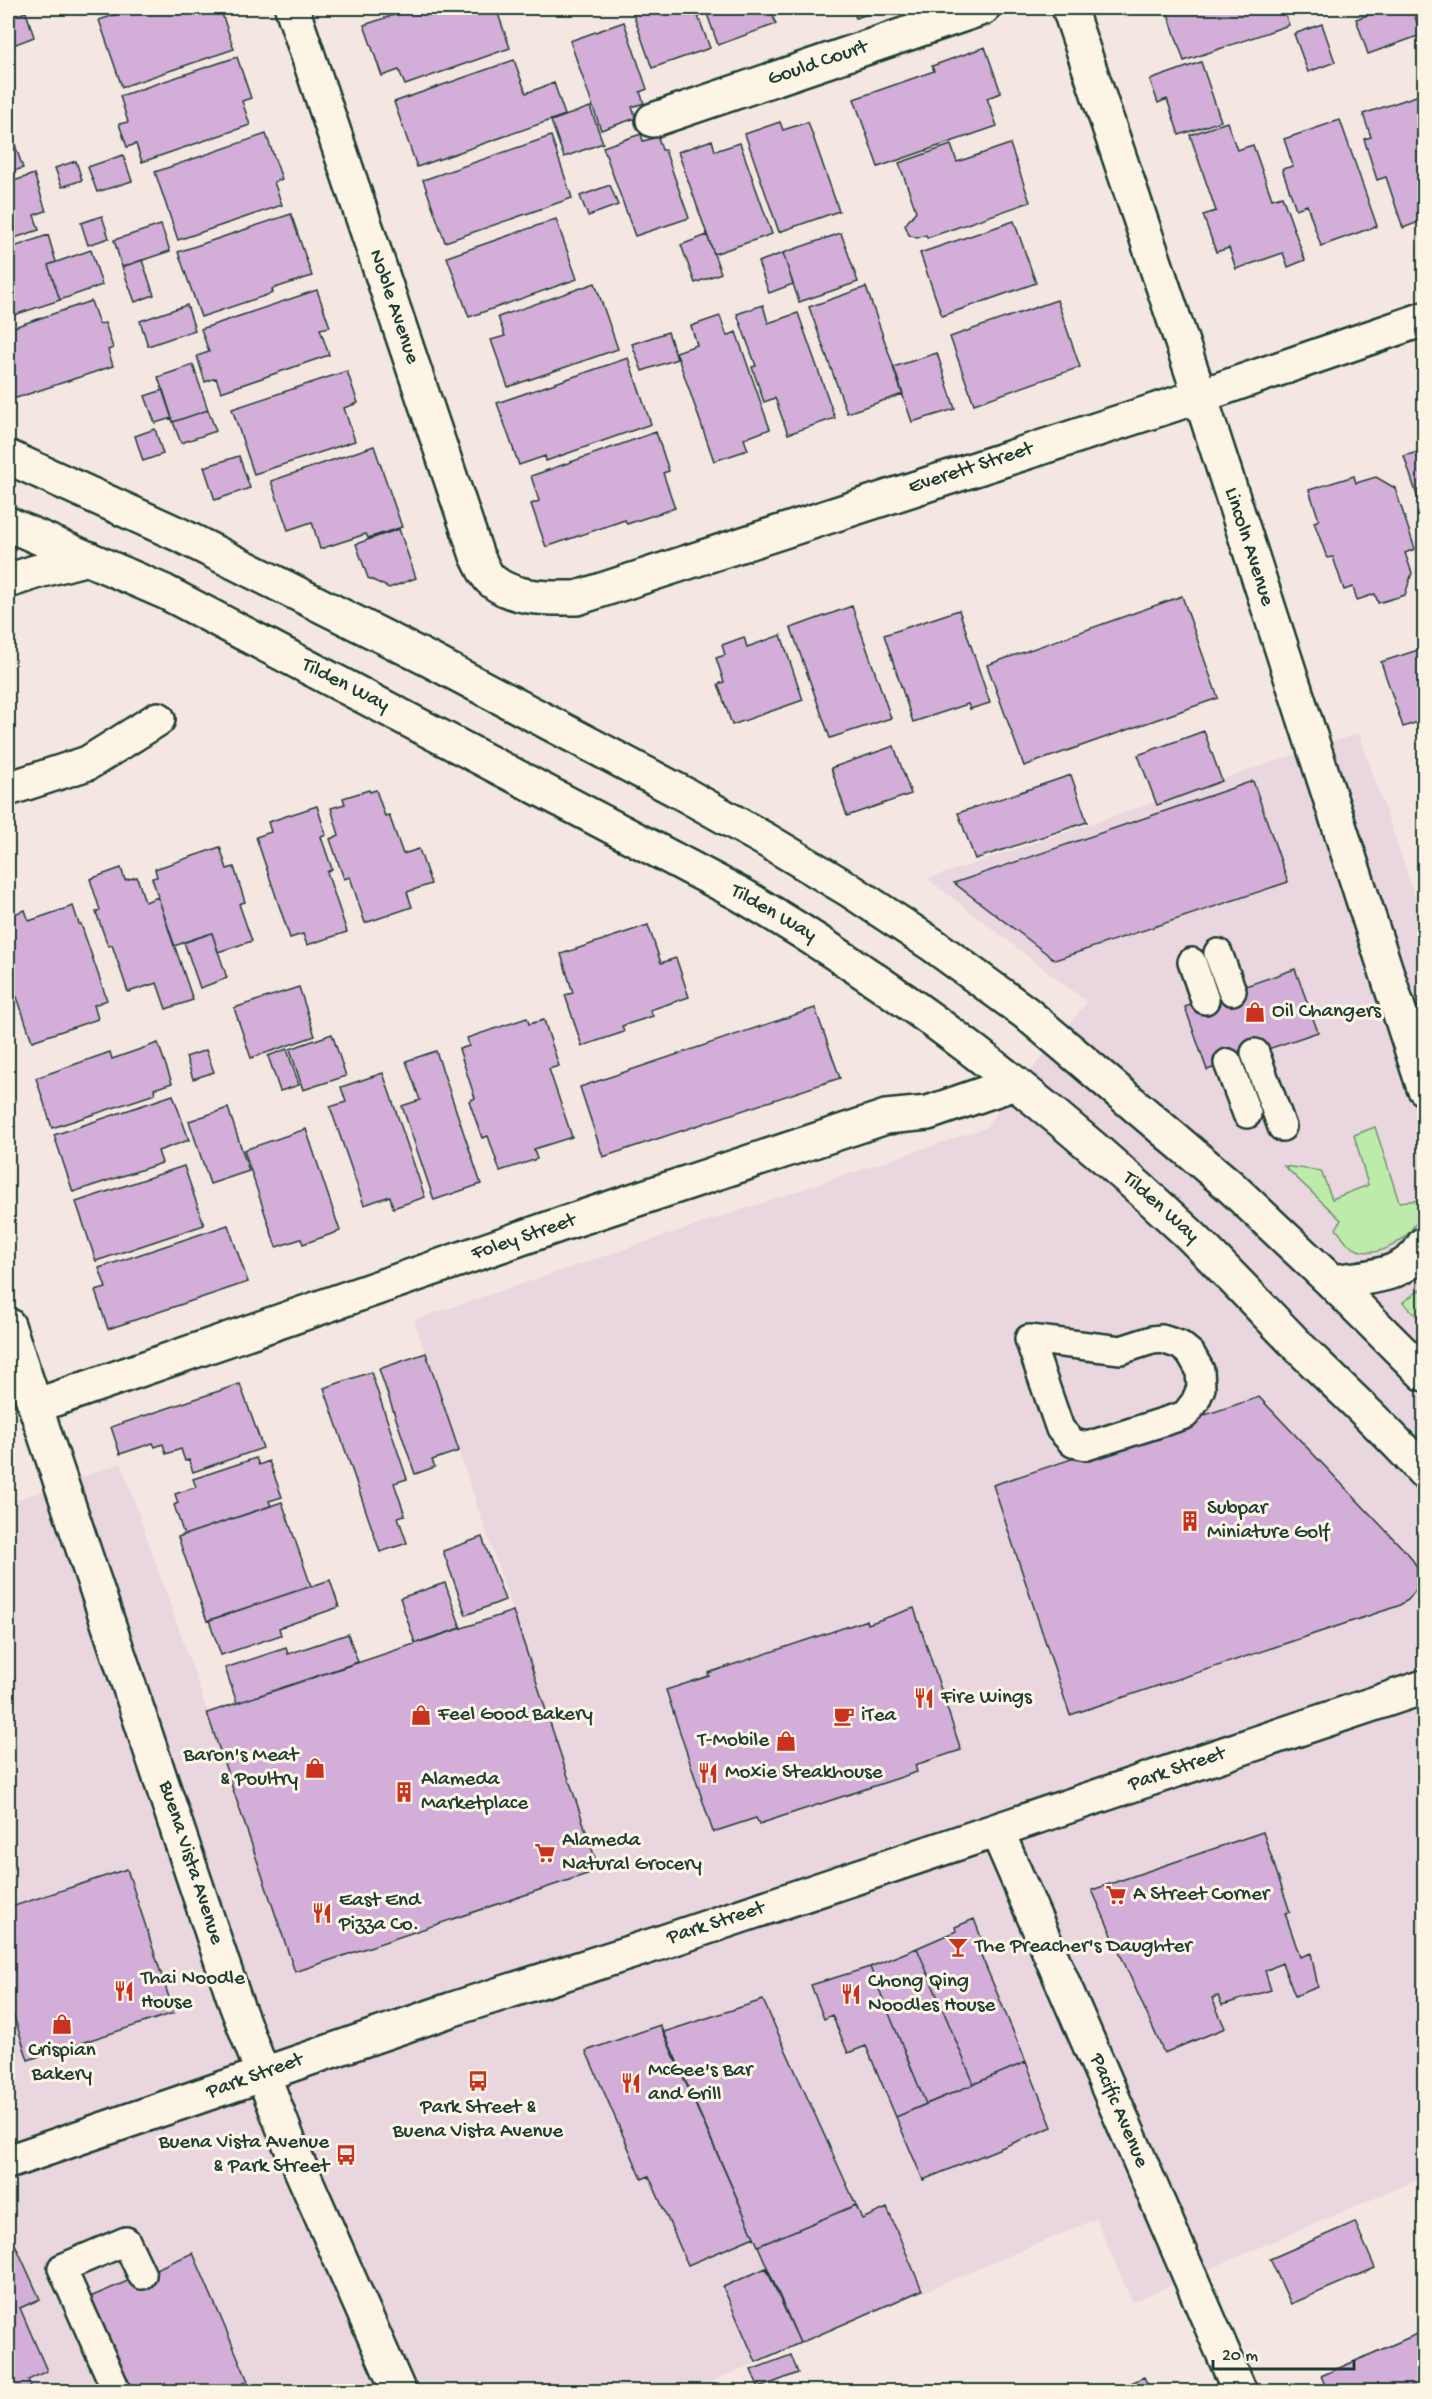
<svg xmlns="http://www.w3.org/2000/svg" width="1432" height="2399" viewBox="0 0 1432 2399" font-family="'Gochi Hand',sans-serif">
<rect width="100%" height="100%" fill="#f4e7e2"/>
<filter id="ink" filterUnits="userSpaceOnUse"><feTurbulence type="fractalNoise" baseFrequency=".0167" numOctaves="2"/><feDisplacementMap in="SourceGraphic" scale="12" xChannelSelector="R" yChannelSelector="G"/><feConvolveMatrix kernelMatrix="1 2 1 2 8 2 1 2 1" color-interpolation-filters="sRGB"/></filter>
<g filter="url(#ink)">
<path fill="#ead6df" d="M 1359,733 L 1424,923 L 1424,2177 L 1132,2302 L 1096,2219 L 689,2391 L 8,2391 L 8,1503 L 121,1463 L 208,1713 L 513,1611 L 414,1320 L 985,1128 L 1087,1002 L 928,879 Z"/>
<path fill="#bdeba9" stroke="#6e946e" stroke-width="1.5" d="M 1375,1127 L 1399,1202 L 1420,1200 C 1419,1207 1419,1217 1416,1223 C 1403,1245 1370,1263 1348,1244 C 1343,1240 1340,1233 1336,1229 L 1341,1220 L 1284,1166 L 1321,1171 L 1332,1199 L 1368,1185 L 1354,1135 Z
M 1424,1287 L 1424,1324 L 1403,1302 Z"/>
<path fill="#d3aed8" stroke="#1f3d34" stroke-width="1.5" d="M 137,8 L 220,8 L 234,49 L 122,87 L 99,20 Z
M 415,8 L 496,8 L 510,48 L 405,85 L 399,70 L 382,76 L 364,25 Z
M 631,8 L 695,8 L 710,48 L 652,68 Z
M 705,8 L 770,8 L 776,24 L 718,45 Z
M 852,8 L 886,8 L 856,18 Z
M 1166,8 L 1283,8 L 1289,25 L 1184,61 Z
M 1388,8 L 1412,8 L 1421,35 L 1368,54 L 1356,19 Z
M 26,12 L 34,37 L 8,47 L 8,18 Z
M 624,22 L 647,89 L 640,92 L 644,103 L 632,107 L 636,118 L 601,130 L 570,41 Z
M 1322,24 L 1335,62 L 1308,72 L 1294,34 Z
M 985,47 L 1001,93 L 987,98 L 997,126 L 878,167 L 854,99 L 934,71 L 932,66 Z
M 237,57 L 251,98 L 242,101 L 250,125 L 142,162 L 136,144 L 127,147 L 119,124 L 128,122 L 120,96 Z
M 514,60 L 526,93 L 554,83 L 565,115 L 417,167 L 394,102 Z
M 1201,62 L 1221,121 L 1179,135 L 1167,99 L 1158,103 L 1150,80 Z
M 1422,94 L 1424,101 L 1424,220 L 1403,228 L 1386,177 L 1377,180 L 1364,139 L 1371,137 L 1363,114 Z
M 590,107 L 603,143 L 564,157 L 551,121 Z
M 1340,120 L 1377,226 L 1321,246 L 1307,205 L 1296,209 L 1282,169 L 1293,166 L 1284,139 Z
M 780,122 L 783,130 L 808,122 L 839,211 L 779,232 L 745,134 Z
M 1227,122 L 1237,150 L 1253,145 L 1272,199 L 1282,196 L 1305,260 L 1288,267 L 1283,253 L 1236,269 L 1229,248 L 1216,252 L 1203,215 L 1216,211 L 1190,135 Z
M 8,124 L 23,168 L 8,173 Z
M 266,134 L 282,179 L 274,182 L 282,205 L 178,240 L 155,172 Z
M 641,134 L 643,141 L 658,137 L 662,150 L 665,150 L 689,218 L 635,236 L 603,147 Z
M 551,136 L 572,198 L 445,242 L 423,180 Z
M 712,140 L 715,151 L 740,143 L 772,234 L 714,254 L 678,152 Z
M 1010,144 L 1030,202 L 927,238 L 926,235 L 917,238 L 909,235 L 905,225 L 916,211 L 899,163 L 951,145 L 957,162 Z
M 123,155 L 132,181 L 97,192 L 88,167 Z
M 76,161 L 82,180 L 62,187 L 55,168 Z
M 34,174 L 46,211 L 34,215 L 39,230 L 8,240 L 8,183 Z
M 610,185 L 618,205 L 588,216 L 580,196 Z
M 291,214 L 312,276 L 272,289 L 273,293 L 201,317 L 178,252 Z
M 102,216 L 109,238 L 88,245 L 81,223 Z
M 556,219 L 577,279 L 469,317 L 447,257 Z
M 1014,221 L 1036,283 L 942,316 L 920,253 Z
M 161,225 L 170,251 L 122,267 L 114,240 Z
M 841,233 L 858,282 L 799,302 L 783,253 Z
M 48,235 L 56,262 L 48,265 L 60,300 L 8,317 L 8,249 Z
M 707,235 L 721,273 L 695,283 L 681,245 Z
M 91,250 L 102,285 L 60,300 L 48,265 Z
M 783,253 L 793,284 L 769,293 L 758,262 Z
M 142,260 L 154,295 L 135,302 L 122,267 Z
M 595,283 L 618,349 L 508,387 L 491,340 L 505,336 L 498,317 Z
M 866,287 L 903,394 L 847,413 L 809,307 Z
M 317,290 L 330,327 L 320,329 L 329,355 L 221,392 L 216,378 L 205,382 L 197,356 L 209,352 L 201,329 Z
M 1057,300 L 1080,367 L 974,404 L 950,337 Z
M 91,301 L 99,324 L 105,323 L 113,348 L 108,350 L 113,366 L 13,399 L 11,395 L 8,396 L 8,329 Z
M 187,305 L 195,330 L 148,346 L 140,321 Z
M 763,305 L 768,323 L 798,313 L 835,418 L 788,434 L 775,398 L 764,402 L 752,367 L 756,366 L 737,314 Z
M 720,316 L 727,336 L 736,332 L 770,429 L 744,439 L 748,450 L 714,461 L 676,352 L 697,345 L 691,326 Z
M 668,332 L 677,359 L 642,371 L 632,344 Z
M 937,353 L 955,409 L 912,422 L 893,367 Z
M 628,358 L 651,424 L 546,461 L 545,456 L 519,465 L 497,403 Z
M 193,365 L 208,410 L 173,422 L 158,377 Z
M 347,371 L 358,403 L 344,408 L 355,441 L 254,474 L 232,409 Z
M 163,390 L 172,418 L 155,423 L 145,396 Z
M 208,410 L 216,431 L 181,443 L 173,422 Z
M 155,429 L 163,454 L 143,461 L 135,436 Z
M 656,432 L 669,471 L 663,473 L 675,508 L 627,524 L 625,520 L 546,547 L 531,504 L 539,501 L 531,476 Z
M 374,446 L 402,527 L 368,538 L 366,534 L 320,549 L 312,522 L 288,530 L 271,481 Z
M 1424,450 L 1424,517 L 1404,456 Z
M 239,456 L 250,488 L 215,500 L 204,467 Z
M 1354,476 L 1356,483 L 1376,477 L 1395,488 L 1415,549 L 1405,553 L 1412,573 L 1405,595 L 1378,603 L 1375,594 L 1357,600 L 1353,587 L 1344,590 L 1333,557 L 1327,558 L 1314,522 L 1319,520 L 1309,490 Z
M 399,529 L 416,578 L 389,588 L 368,578 L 356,544 Z
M 1182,596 L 1218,698 L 1024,766 L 987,665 Z
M 852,606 L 891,718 L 830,738 L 791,628 Z
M 959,610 L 990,703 L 970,709 L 968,704 L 913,722 L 884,635 Z
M 781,635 L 803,700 L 732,725 L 718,684 L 724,682 L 716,658 L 725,655 L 722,645 L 744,637 L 747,647 Z
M 1424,648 L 1424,720 L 1403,727 L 1381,662 Z
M 1204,731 L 1222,781 L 1157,805 L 1138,755 Z
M 894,746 L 911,794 L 847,816 L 831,768 Z
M 1071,775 L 1087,822 L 975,859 L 958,813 Z
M 1253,781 L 1288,882 L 1055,960 L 954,883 Z
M 369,790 L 370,792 L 376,790 L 385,816 L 389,815 L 403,854 L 419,849 L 431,884 L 407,892 L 412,907 L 365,923 L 350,877 L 344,879 L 330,839 L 339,835 L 331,808 L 345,804 L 343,798 Z
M 317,806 L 326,835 L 321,837 L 332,869 L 327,872 L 347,932 L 307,945 L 303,934 L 290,938 L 256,837 L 271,832 L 268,822 Z
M 220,847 L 227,869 L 234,867 L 245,902 L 239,904 L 252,941 L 218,952 L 212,933 L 174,946 L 152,878 L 157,877 L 155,869 Z
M 121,868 L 125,880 L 137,877 L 145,902 L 158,897 L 193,1000 L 166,1009 L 157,983 L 128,992 L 112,945 L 108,946 L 96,912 L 100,910 L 90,879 Z
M 73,906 L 79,924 L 81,924 L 107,1000 L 94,1005 L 98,1019 L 32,1041 L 17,997 L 8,999 L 8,916 L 25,910 L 29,921 Z
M 648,925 L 661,963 L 676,958 L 689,997 L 650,1010 L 653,1016 L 622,1026 L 624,1032 L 582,1046 L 565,995 L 573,993 L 561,954 Z
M 212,933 L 227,978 L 200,988 L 184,942 Z
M 1295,969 L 1318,1032 L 1207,1070 L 1185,1007 Z
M 299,987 L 315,1036 L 251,1058 L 234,1008 Z
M 815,1008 L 840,1078 L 603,1157 L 580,1087 Z
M 527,1018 L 529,1024 L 544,1020 L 559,1066 L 549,1069 L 572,1137 L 534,1149 L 537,1159 L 500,1171 L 488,1136 L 482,1138 L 469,1101 L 475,1098 L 459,1049 L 469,1046 L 467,1038 Z
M 332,1034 L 346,1076 L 303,1090 L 290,1049 Z
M 158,1043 L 172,1083 L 154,1089 L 155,1094 L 52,1128 L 36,1078 L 110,1052 L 112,1059 Z
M 287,1049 L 299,1085 L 280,1091 L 268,1056 Z
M 206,1050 L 214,1072 L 193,1079 L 186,1057 Z
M 436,1051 L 481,1184 L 434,1200 L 402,1106 L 420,1100 L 406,1061 Z
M 383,1073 L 425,1197 L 393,1208 L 390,1196 L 364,1205 L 330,1107 L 346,1102 L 341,1087 Z
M 173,1095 L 189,1140 L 158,1151 L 162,1163 L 73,1192 L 54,1135 Z
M 228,1108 L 249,1171 L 210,1184 L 189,1121 Z
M 306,1129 L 340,1231 L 303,1244 L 301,1239 L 276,1247 L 244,1150 Z
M 184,1166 L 204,1225 L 96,1261 L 76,1202 Z
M 228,1225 L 248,1282 L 108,1329 L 95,1291 L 106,1288 L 99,1268 Z
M 426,1353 L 459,1451 L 432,1460 L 435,1467 L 415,1474 L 379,1369 Z
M 371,1372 L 407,1479 L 394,1483 L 405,1515 L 398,1517 L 407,1543 L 380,1552 L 324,1388 Z
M 240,1384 L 263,1448 L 193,1472 L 189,1460 L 185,1461 L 181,1449 L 166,1454 L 163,1444 L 155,1447 L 153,1443 L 120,1454 L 111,1427 Z
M 1259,1397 L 1410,1556 L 1417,1567 L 1416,1590 L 1408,1600 L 1398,1606 L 1070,1715 L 993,1485 Z
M 256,1458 L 259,1465 L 269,1461 L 282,1497 L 269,1501 L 271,1506 L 184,1535 L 174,1505 L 178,1503 L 175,1494 L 196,1487 L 193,1479 Z
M 282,1502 L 311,1586 L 207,1621 L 178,1537 Z
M 482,1537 L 505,1600 L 466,1615 L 443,1551 Z
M 330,1580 L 339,1607 L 279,1628 L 281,1635 L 221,1655 L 209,1620 Z
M 445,1583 L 461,1628 L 415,1643 L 400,1598 Z
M 914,1608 L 961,1750 L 915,1765 L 917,1772 L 759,1824 L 756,1818 L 713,1832 L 666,1690 L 709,1676 L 708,1673 L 867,1620 L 868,1624 Z
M 513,1611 L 599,1870 L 295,1972 L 207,1713 Z
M 348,1634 L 358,1662 L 237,1703 L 225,1668 L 286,1648 L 288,1654 Z
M 1263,1832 L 1290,1912 L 1285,1913 L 1300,1957 L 1311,1953 L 1318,1987 L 1295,1996 L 1282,1963 L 1265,1971 L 1271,1990 L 1222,2005 L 1218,1996 L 1212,1998 L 1225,2028 L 1164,2053 L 1092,1890 Z
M 127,1869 L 174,2013 L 28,2060 L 8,1998 L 8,1908 Z
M 974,1919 L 982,1940 L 976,1943 L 1026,2062 L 974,2084 L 917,1948 L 956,1931 L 955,1927 Z
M 917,1948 L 974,2084 L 926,2104 L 870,1967 Z
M 870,1967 L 926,2104 L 896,2117 L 866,2046 L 848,2053 L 832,2015 L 824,2019 L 811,1985 Z
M 763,2000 L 856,2205 L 758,2246 L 664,2032 Z
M 660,2025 L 754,2237 L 688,2265 L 649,2176 L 642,2179 L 586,2051 Z
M 1026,2062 L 1052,2127 L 923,2180 L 896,2117 Z
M 856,2205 L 862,2219 L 887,2208 L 922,2290 L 800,2343 L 758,2246 Z
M 1355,2222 L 1375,2268 L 1291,2304 L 1270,2259 Z
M 16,2246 L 40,2299 L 20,2308 L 47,2371 L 28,2380 L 33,2392 L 8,2392 L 8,2249 Z
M 193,2253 L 248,2381 L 222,2392 L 120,2392 L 81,2301 Z
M 766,2268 L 800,2343 L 756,2362 L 723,2287 Z
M 1424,2331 L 1424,2392 L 1328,2392 L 1321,2376 Z
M 791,2355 L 798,2373 L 759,2388 L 751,2370 Z
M 1144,2377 L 1151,2392 L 1112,2392 Z"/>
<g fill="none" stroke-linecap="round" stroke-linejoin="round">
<g stroke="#1f3d34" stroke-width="32">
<path id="lane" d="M 1218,953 L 1232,991
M 1192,962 L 1205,1000
M 1255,1053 L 1282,1127
M 1228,1063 L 1247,1114
M 1029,1339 L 1121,1350 L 1152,1340 L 1162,1339 L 1180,1345 L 1191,1354 L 1200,1370 L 1201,1388 L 1195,1402 L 1185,1415 L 1087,1446 L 1073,1443 L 1060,1429 Z
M 117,2392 L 62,2268 L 126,2241 L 142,2275"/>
</g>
<g stroke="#1f3d34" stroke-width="38">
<path id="street" d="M 292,8 L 477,556 C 481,563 485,575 491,580 C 514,600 549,598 577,598 L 1200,396 L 1424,319
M 1069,8 L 1200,396 L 1424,1088
M 653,120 L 983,8
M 8,789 L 88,763 L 158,719
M 1332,1282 C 1365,1277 1407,1278 1424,1244
M 8,1325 L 236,2004 L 288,2140 L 399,2392
M 35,1406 L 562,1224 L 886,1117 L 928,1113 L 1015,1083
M 997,1831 L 1240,2392"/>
</g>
<g stroke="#1f3d34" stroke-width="38">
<path id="secondary" d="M 8,457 L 180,535 L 430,660 L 684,794 L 766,840 L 848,889 L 933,945 L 1026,1013 L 1230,1186 L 1332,1282 L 1424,1374
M 8,524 L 165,592 L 740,894 C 902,989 1051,1104 1188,1233 C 1227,1271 1264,1311 1302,1350 C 1343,1391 1386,1429 1424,1472
M 8,581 L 35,572 L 88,558
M 8,2162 L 453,2009 L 660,1943 L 1424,1687"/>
</g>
<use href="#lane" stroke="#fcf5e5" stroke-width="27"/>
<use href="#street" stroke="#fcf5e5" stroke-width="33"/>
<use href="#secondary" stroke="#fcf5e5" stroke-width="33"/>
</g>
</g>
<defs>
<g id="shop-bare" transform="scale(1.62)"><path d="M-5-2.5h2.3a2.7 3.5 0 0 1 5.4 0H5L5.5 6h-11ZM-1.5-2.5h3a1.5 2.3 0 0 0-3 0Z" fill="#c8321e" stroke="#fcf5e5" stroke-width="2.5" paint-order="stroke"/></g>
<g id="building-bare" transform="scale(1.62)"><path d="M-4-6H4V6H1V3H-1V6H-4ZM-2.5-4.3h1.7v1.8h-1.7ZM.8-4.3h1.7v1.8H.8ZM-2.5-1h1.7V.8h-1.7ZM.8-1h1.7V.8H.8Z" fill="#c8321e" stroke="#fcf5e5" stroke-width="2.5" paint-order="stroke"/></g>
<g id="restaurant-bare" transform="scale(1.62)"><path d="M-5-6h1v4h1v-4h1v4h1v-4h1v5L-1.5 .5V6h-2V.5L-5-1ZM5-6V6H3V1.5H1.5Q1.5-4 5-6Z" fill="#c8321e" stroke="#fcf5e5" stroke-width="2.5" paint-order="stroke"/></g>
<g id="cafe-bare" transform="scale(1.62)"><path d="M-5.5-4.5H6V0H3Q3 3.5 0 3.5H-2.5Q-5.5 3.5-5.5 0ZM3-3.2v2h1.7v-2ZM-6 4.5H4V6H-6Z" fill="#c8321e" stroke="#fcf5e5" stroke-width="2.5" paint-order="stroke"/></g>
<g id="supermarket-bare" transform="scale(1.62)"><path d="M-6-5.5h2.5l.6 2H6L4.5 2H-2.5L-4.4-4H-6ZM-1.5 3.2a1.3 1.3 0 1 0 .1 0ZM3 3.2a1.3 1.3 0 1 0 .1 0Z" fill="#c8321e" stroke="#fcf5e5" stroke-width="2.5" paint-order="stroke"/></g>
<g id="bar-bare" transform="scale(1.62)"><path d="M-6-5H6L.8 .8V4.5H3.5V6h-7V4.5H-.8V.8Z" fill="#c8321e" stroke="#fcf5e5" stroke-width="2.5" paint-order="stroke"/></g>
<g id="bus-bare" transform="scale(1.62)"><path d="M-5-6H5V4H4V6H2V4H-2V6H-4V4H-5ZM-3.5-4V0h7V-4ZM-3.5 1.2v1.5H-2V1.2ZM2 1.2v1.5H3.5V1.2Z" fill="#c8321e" stroke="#fcf5e5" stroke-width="2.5" paint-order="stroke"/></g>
</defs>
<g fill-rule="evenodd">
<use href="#shop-bare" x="1255" y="1012"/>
<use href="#building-bare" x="1190" y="1521"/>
<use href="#restaurant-bare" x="924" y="1698"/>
<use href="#shop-bare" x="421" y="1715"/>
<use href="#cafe-bare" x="844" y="1716"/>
<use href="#shop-bare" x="786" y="1741"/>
<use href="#shop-bare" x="315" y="1768"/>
<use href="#restaurant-bare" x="708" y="1773"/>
<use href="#building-bare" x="404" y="1792"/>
<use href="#supermarket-bare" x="545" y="1853"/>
<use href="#supermarket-bare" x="1116" y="1895"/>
<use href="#restaurant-bare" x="322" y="1913"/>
<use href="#bar-bare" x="958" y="1947"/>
<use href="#restaurant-bare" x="124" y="1991"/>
<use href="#restaurant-bare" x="851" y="1994"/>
<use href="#shop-bare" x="62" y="2024"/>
<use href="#bus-bare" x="478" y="2081"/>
<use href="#restaurant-bare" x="631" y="2083"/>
<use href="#bus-bare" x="346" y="2155"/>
</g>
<g text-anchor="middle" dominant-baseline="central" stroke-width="6" stroke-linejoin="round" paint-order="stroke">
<g font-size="21" fill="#1f3d34" stroke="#fcf5e5">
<text transform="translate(818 64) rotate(-19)">Gould Court</text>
<text transform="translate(393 307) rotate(71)">Noble Avenue</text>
<text transform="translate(971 469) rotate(-18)">Everett Street</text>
<text transform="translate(1248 547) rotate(72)">Lincoln Avenue</text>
<text transform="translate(345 686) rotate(27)">Tilden Way</text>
<text transform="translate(773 914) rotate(30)">Tilden Way</text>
<text transform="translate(1160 1208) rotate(42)">Tilden Way</text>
<text transform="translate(524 1238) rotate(-19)">Foley Street</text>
<text transform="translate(1177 1770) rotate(-19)">Park Street</text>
<text transform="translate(190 1863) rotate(72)">Buena Vista Avenue</text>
<text transform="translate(716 1924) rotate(-18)">Park Street</text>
<text transform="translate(255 2077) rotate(-20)">Park Street</text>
<text transform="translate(1118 2111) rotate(67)">Pacific Avenue</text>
</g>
<g font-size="21" fill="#1f3d34" stroke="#fcf5e5" text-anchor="start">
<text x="1272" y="1012">Oil Changers</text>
<text x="1207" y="1509">Subpar<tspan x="1207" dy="24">Miniature Golf</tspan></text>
<text x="941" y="1698">Fire Wings</text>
<text x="438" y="1715">Feel Good Bakery</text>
<text x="861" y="1716">iTea</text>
<text x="769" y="1741" text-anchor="end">T-Mobile</text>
<text x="298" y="1756" text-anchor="end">Baron's Meat<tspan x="298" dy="24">&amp; Poultry</tspan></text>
<text x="725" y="1773">Moxie Steakhouse</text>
<text x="421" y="1780">Alameda<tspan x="421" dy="24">Marketplace</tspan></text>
<text x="562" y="1841">Alameda<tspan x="562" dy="24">Natural Grocery</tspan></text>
<text x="1133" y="1895">A Street Corner</text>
<text x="339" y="1901">East End<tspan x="339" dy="24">Pizza Co.</tspan></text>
<text x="975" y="1947">The Preacher's Daughter</text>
<text x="141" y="1979">Thai Noodle<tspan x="141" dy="24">House</tspan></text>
<text x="868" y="1982">Chong Qing<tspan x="868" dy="24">Noodles House</tspan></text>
<text x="62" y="2051" text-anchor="middle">Crispian<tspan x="62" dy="24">Bakery</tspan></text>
<text x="648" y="2071">McGee's Bar<tspan x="648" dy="24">and Grill</tspan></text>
<text x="478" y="2108" text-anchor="middle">Park Street &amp;<tspan x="478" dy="24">Buena Vista Avenue</tspan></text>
<text x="329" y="2143" text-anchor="end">Buena Vista Avenue<tspan x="329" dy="24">&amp; Park Street</tspan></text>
</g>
</g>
<rect width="1432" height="2399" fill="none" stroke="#fcf5e5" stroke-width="30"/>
<rect x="15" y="15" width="1402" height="2369" fill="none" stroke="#1f3d34" stroke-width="2" filter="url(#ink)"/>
<path d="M1213 2360v9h141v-9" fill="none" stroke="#1f3d34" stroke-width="3"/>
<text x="1222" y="2360" font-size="18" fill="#1f3d34" stroke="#fcf5e5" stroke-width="4.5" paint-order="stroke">20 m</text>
</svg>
